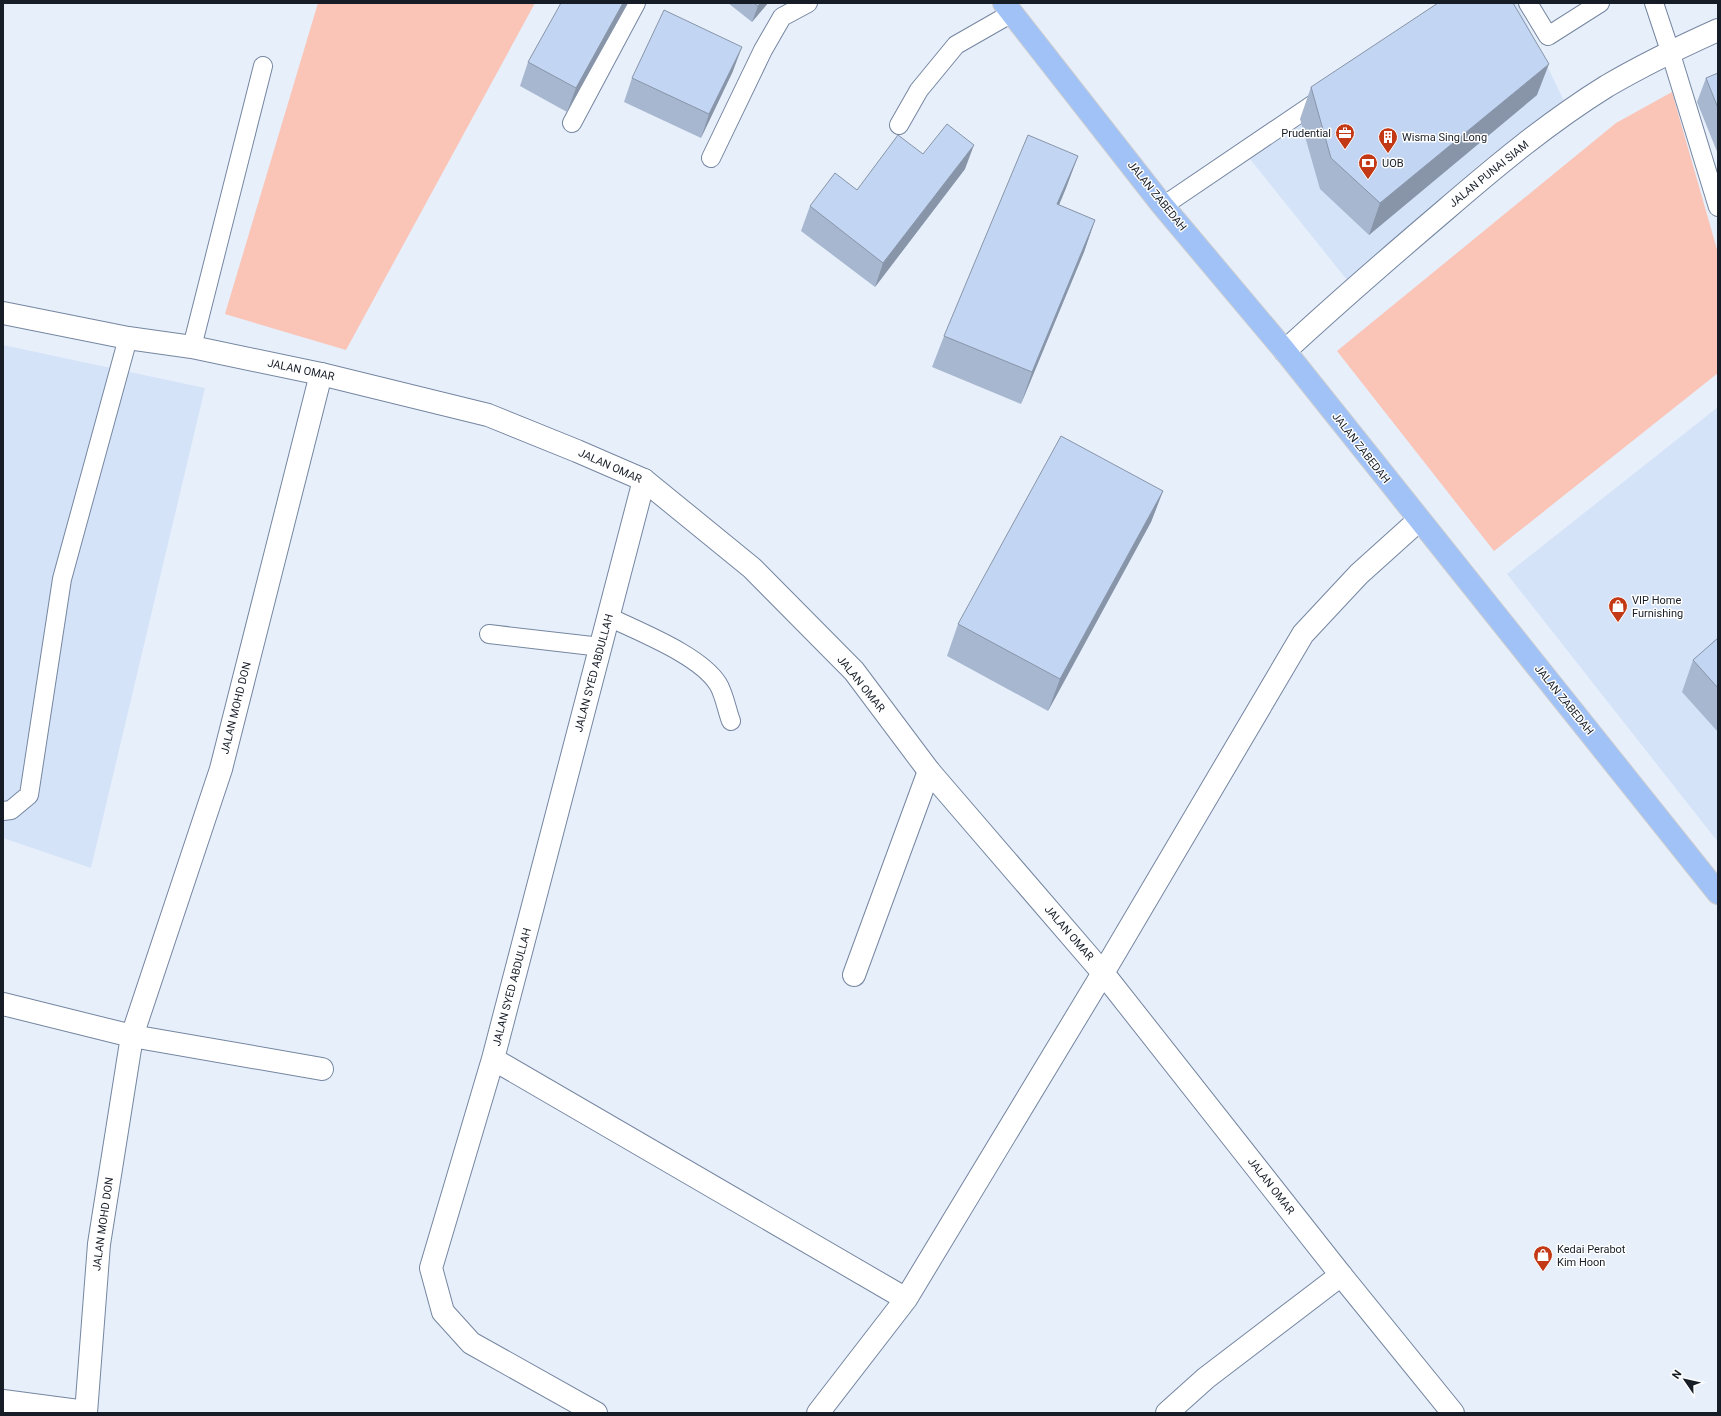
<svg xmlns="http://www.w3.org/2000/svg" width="1721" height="1416" viewBox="0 0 1721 1416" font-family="Roboto,sans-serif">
<rect width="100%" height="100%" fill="#e7effb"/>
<path fill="#d5e3f8" d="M 1479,3 L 1517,3 L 1564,101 L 1482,162 L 1347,280 L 1250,159 Z
M 3,345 L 205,388 L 91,868 L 3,838 Z
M 1718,407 L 1718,842 L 1507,574 Z"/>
<path fill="#fac4b6" d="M 318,3 L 535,3 L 346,350 L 225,314 Z
M 1672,92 L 1718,253 L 1718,373 L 1494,551 L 1337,351 L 1616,123 Z"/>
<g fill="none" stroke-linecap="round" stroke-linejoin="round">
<g stroke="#7586a0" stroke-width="20">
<path id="lane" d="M 1528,3 L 1548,36 L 1600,3
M 1654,3 L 1670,51 L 1718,207
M 572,123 L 636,3
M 899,125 L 919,90 L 956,45 L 1012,13
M 711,158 L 763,50 L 782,17 L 808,3
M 1163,206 L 1321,99
M 192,347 L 263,66
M 609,617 C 639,632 700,655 718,684 C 724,693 727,711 731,721
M 489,634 L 601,647
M 3,811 L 11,810 L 29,795 L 62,579 L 128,338"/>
</g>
<g stroke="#7586a0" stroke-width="24">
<path id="street" d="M 1285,351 C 1337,303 1390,257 1444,211 C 1496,166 1549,122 1607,86 C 1643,65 1680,47 1718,30
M 854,975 L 929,771
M 3,1004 L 132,1036 L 322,1069
M 493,1059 L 906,1299
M 3,1401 L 86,1412
M 86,1413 L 99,1244 L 132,1036 L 221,769 L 321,374
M 596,1413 L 471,1343 L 443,1312 L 431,1268 L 493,1059 L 644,480
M 818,1413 L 906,1299 L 1103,973 L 1303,634 L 1359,574 L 1419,520
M 1167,1413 L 1206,1378 L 1341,1275"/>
</g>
<g stroke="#7586a0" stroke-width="24">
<path id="secondary" d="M 3,313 L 128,338 L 192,347 L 321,374 L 488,415 L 577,451 L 644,480 L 752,568 L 854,671 L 929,771 L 1103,973 L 1341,1275 L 1453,1413"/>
</g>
<g stroke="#cccdcf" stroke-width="24">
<path id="primary" d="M 1004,3 L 1163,206 L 1285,351 L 1718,893"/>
</g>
<use href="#lane" stroke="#fff" stroke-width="18"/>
<use href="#street" stroke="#fff" stroke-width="22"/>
<use href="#secondary" stroke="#fff" stroke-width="22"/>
<use href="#primary" stroke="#a1c2f6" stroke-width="22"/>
</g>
<path fill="#a7b7d0" d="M 628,3 L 567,112 L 520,86 L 528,62 Z
M 728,3 L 768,3 L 752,22 Z
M 733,71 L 701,138 L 624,102 L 632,78 Z
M 1718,73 L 1718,154 L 1697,102 L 1706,78 Z
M 1311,87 L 1537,95 L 1369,235 L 1320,189 L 1300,119 Z
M 923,154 L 965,169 L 875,287 L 801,231 L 810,206 L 857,190 Z
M 1078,156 L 1066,188 L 1059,205 L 1095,220 L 1084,252 L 1021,404 L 932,367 L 944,336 Z
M 1163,491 L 1151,522 L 1048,711 L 947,656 L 958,624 Z
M 1718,638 L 1718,732 L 1682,692 L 1693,660 Z"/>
<path fill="#8895a9" d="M 623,3 L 628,3 L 567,112 L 576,88 Z
M 760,3 L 768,3 L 752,22 L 758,6 Z
M 742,47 L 733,71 L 701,138 L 709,114 Z
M 1549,64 L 1537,95 L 1369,235 L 1380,203 Z
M 974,145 L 965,169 L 875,287 L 883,263 Z
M 1078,156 L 1066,188 L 1046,236 L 1057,204 Z
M 1095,220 L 1084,252 L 1021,404 L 1032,372 Z
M 1163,491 L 1151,522 L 1048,711 L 1060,679 Z"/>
<path fill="#c2d5f2" stroke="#8895a9" d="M 561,3 L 623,3 L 576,88 L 528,62 Z
M 754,3 L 760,3 L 758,6 Z
M 1438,3 L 1513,3 L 1549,64 L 1380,203 L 1331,158 L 1311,87 Z
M 664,10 L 742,47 L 709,114 L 632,78 Z
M 1718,73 L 1718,108 L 1706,78 Z
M 947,124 L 974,145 L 883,263 L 810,206 L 835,173 L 857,190 L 898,135 L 923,154 Z
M 1028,135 L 1078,156 L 1057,204 L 1095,220 L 1032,372 L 944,336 Z
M 1061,436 L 1163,491 L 1060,679 L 958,624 Z
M 1718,638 L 1718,688 L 1693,660 Z"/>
<defs>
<g id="office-pin" transform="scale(1)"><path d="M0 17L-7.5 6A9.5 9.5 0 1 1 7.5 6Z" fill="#c33915" stroke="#fff"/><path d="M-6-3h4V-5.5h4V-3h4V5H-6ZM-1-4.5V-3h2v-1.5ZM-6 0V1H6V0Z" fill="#fff"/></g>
<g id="building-pin" transform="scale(1)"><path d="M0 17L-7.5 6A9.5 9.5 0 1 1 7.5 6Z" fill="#c33915" stroke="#fff"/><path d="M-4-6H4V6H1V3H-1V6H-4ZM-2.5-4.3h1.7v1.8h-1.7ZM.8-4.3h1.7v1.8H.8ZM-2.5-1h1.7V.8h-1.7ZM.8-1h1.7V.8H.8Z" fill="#fff"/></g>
<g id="bank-pin" transform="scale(1)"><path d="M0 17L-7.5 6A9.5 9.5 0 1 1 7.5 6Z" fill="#c33915" stroke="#fff"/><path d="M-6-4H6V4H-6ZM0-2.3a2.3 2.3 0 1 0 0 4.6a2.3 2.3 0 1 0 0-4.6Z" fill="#fff"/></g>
<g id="shop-pin" transform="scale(1)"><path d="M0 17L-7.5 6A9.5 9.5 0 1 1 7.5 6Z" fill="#c33915" stroke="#fff"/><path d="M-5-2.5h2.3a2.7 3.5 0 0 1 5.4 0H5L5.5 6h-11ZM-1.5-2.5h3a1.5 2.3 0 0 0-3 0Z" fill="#fff"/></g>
</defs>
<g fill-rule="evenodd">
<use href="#office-pin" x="1345" y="133"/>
<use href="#building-pin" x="1388" y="137"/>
<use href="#bank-pin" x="1368" y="163"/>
<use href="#shop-pin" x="1618" y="606"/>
<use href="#shop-pin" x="1543" y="1255"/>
</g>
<g text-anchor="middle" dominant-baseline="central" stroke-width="3" stroke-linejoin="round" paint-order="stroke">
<g font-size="11" fill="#161d27" stroke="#fff" text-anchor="start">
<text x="1331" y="133" text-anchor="end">Prudential</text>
<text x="1402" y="137">Wisma Sing Long</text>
<text x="1382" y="163">UOB</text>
<text x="1632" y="600">VIP Home<tspan x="1632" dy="13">Furnishing</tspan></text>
<text x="1557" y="1249">Kedai Perabot<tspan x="1557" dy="13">Kim Hoon</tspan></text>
</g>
<g font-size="11" fill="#161d27" stroke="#fff">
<text transform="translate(1489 174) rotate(-39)">JALAN PUNAI SIAM</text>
<text transform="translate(1157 196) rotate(51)">JALAN ZABEDAH</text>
<text transform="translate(301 370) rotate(12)">JALAN OMAR</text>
<text transform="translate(1361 448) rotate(52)">JALAN ZABEDAH</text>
<text transform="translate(610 466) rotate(24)">JALAN OMAR</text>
<text transform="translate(594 673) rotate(-75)">JALAN SYED ABDULLAH</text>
<text transform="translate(861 684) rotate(51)">JALAN OMAR</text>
<text transform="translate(1564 700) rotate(51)">JALAN ZABEDAH</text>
<text transform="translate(236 708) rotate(-76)">JALAN MOHD DON</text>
<text transform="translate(1069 933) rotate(49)">JALAN OMAR</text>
<text transform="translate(512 987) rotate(-75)">JALAN SYED ABDULLAH</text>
<text transform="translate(1271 1186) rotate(52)">JALAN OMAR</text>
<text transform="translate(103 1224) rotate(-82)">JALAN MOHD DON</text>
</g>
</g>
<rect width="1721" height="1416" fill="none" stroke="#161d27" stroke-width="8"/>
<g transform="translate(1685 1380) rotate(304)" stroke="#ffffff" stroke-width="3" paint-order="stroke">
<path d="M0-3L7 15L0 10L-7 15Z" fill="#161d27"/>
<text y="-6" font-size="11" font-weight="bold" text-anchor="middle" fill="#161d27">N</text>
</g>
</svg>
